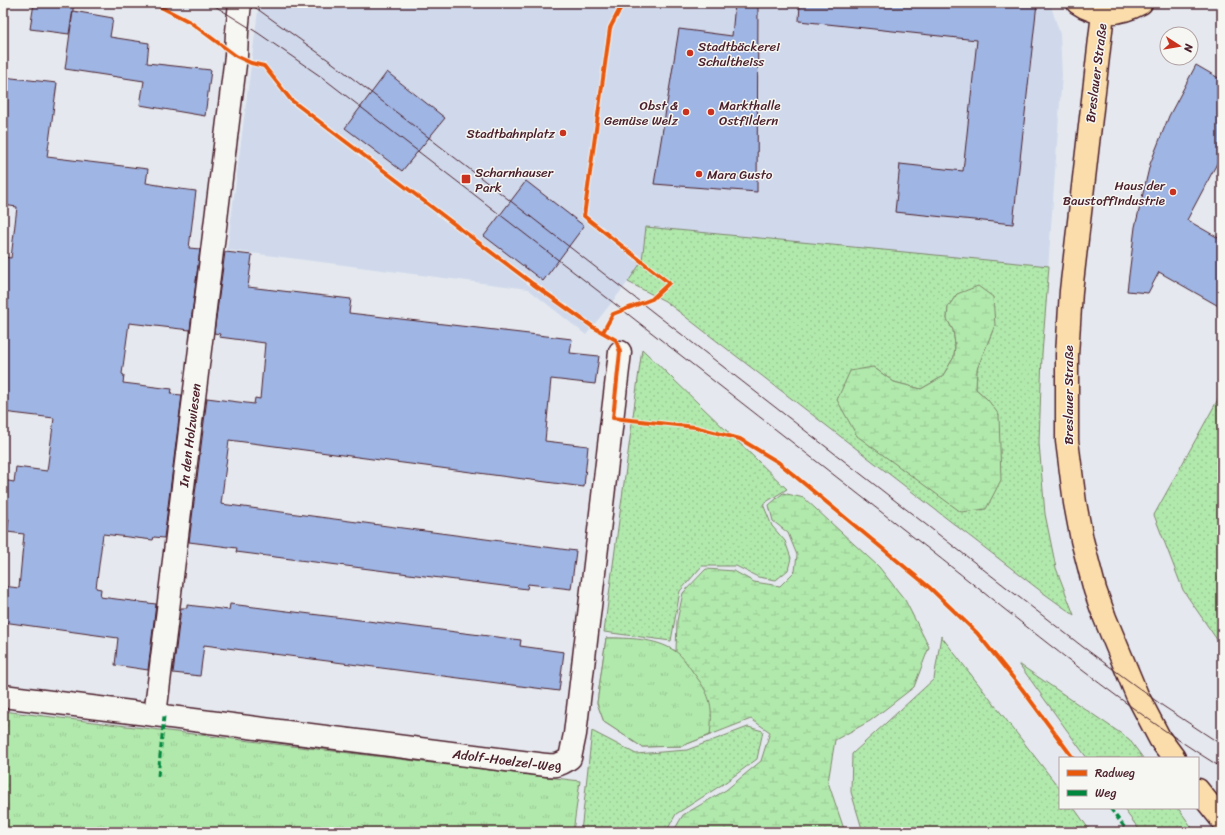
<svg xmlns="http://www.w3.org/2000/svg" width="1225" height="835" viewBox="0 0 1225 835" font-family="Sriracha,sans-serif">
<defs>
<pattern id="grass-dots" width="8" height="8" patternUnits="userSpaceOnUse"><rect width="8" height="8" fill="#b1e9ac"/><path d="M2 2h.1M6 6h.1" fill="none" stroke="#9ac794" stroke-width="1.8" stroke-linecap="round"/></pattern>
<pattern id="wetland-marsh" width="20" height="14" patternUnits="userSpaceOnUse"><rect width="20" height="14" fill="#b1e9ac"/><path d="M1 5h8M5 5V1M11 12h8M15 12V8" fill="none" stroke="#9ac794"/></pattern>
<pattern id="park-tufts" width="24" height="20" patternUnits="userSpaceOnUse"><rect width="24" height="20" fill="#b1e9ac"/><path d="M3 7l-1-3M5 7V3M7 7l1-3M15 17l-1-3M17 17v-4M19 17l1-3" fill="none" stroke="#9ac794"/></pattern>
</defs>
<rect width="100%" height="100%" fill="#e5e9ef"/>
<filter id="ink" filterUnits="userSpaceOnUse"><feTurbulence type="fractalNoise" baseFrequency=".025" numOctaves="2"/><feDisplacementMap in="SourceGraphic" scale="8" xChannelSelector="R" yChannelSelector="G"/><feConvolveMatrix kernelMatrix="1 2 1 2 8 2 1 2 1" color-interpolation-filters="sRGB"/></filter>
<g filter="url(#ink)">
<path fill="#d0d9eb" d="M 259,3 L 1049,3 L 1051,6 L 1060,34 L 1062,75 L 1047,284 L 644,244 L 642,261 L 628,282 L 586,335 L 528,289 L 227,250 Z"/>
<path fill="url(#grass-dots)" stroke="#7e846c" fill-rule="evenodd" d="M 646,227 L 1049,266 L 1042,354 L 1039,443 L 1045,514 L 1056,568 L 1074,615 L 1042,592 L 665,301 L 628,282 L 642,261 ZM 957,294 L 995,325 L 977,369 L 976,389 L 988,400 L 837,400 L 873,367 L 894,382 L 921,389 L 942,377 L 954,357 L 955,344 L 953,330 L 947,319 L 948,307 Z
M 642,349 L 787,489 L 763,504 L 772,526 L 785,541 L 791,558 L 788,570 L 776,580 L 758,577 L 736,566 L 702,566 L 680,591 L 671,641 L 604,632 Z
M 1222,392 L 1222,647 L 1183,590 L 1154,515 Z
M 941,636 L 1060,789 L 1060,808 L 1074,808 L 1091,832 L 863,832 L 851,792 L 852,754 L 934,679 Z
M 1019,664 L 1129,739 L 1143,758 L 1087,758 Z
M 748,727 L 763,731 L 757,759 L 723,784 L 676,814 L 666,832 L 581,832 L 592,731 L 636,754 L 687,750 Z
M 1123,808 L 1178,808 L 1195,832 L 1141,832 Z"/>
<path fill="url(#wetland-marsh)" stroke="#7e846c" d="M 978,286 L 993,297 L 995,325 L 977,369 L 976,389 L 988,400 L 999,415 L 1001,480 L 986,509 L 961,512 L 857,436 L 837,400 L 850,371 L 873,367 L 894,382 L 921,389 L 942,377 L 954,357 L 955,344 L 953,330 L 947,319 L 948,307 L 957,294 Z
M 783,493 L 804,498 L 879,567 L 905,600 L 929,647 L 914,687 L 870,721 L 835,740 L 828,782 L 845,832 L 673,832 L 683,815 L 726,790 L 761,761 L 770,732 L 751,719 L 682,746 L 642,747 L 604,722 L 597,703 L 606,638 C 633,638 652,640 676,651 L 677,621 L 683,593 L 706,569 L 734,571 L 754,582 L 780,586 L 795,571 L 797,555 L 788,533 L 773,521 L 769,505 Z"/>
<path fill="url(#park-tufts)" stroke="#7e846c" d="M 606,638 C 629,638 655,638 675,651 C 683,656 689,667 695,675 C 712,697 713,708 710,735 L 682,746 L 642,747 L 604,722 L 597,703 Z
M 3,711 L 580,781 L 573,832 L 3,832 Z"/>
<path fill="#9fb5e3" stroke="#4a1f2b" d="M 34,3 L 74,3 L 69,34 L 30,29 Z
M 735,3 L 758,3 L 757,192 L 654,184 L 679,29 L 732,36 Z
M 800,3 L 1037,3 L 1013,224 L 895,212 L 900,164 L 963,171 L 977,40 L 799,21 Z
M 73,11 L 113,18 L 110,37 L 149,43 L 147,63 L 211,70 L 205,116 L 140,105 L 144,81 L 65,69 Z
M 1196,65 L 1222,80 L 1222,154 L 1187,220 L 1222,240 L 1222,308 L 1159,272 L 1148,293 L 1127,291 L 1135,227 L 1150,164 L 1169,116 Z
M 387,72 L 445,118 L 402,171 L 345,128 Z
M 3,77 L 57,83 L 47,157 L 148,169 L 146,183 L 164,186 L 164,187 L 196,191 L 189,248 L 200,249 L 190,330 L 129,323 L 122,374 L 124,375 L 123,383 L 172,389 L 171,394 L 182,395 L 164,538 L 154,537 L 153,540 L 103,534 L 96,588 L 101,589 L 100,597 L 156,604 L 148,670 L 115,665 L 118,638 L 3,622 L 3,586 L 19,588 L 24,534 L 7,532 L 9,519 L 3,518 L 3,480 L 14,482 L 16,467 L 47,471 L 54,418 L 3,412 L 3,257 L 11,258 L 17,207 L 3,205 Z
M 526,181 L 584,226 L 543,281 L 484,236 Z
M 225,252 L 252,255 L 248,287 L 351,299 L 349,313 L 572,339 L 570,353 L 599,356 L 595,384 L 551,379 L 545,441 L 588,446 L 584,487 L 229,440 L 226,465 L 221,504 L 576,551 L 571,589 L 528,584 L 527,589 L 456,580 L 236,552 L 237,548 L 189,542 L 207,398 L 254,404 L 255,398 L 260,399 L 265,343 L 219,337 L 220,334 L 214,333 Z
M 230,604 L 521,640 L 520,646 L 564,652 L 559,691 L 204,645 L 200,676 L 173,673 L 181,608 L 187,608 L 187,605 L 229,610 Z"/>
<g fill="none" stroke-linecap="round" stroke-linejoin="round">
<g stroke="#4a1f2b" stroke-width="25">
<g id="minor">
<path id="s1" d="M 3,696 L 155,715 L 538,764 C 553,766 558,767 570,758 L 575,734 L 620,352"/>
<path id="s2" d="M 155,715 L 236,56 L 237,32 L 240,3"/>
</g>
</g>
<g stroke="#4a1f2b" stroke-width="25">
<path id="major" d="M 1078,3 C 1098,17 1121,14 1141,3
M 1103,13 L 1071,291 L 1067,355 L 1067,441 L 1075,503 L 1082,540 L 1095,590 L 1105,618 L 1137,695 L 1160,739 L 1174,758
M 1198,790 L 1222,820"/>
</g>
<use href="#minor" stroke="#f6f6f2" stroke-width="22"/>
<use href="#major" stroke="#faddab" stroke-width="22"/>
<path stroke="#4a1f2b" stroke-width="1" d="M 210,3 L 258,33 L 323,78 C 517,227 710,378 903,529 C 1008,610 1109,698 1222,768
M 249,3 L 334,64 L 472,171 L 1083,647 L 1163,706 L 1222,745"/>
<path stroke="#00873e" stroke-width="3" stroke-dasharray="6 3" stroke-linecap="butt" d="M 158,776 L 164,716
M 1110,808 L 1128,832"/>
<g stroke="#f6f6f2" stroke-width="6">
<path id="cycleway" d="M 153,3 L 190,22 L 236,56 L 251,63 L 264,66 L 291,100 L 533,284 L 593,327 L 616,340 L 620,352 L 613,418 L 695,427 L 740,439 L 778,462 L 929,587 L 977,633 L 1022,689 L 1073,758
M 603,332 L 613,314 L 652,299 L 669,283 L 584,216 L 610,28 L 623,3"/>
</g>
<use href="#cycleway" stroke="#e8590c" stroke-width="4"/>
</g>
</g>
<g fill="#c8321e" stroke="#f6f6f2" stroke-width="1.5">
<circle cx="690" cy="53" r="4"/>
<circle cx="686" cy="112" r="4"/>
<circle cx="711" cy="112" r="4"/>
<circle cx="563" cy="133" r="4"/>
<circle cx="699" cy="174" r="4"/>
<rect x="461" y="174" width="10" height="10" rx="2"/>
<circle cx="1173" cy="192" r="4"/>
</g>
<g text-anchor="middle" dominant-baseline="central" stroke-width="3" stroke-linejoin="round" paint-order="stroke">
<g font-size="13" fill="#4a1f2b" stroke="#f6f6f2" text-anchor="start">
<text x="698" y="46">Stadtbäckerei<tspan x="698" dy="15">Schultheiss</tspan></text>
<text x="678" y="105" text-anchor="end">Obst &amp;<tspan x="678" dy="15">Gemüse Welz</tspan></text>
<text x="719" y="105">Markthalle<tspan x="719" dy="15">Ostfildern</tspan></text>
<text x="555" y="133" text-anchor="end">Stadtbahnplatz</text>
<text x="475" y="172">Scharnhauser<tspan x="475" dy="15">Park</tspan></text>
<text x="707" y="174">Mara Gusto</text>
<text x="1165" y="185" text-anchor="end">Haus der<tspan x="1165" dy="15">Baustoffindustrie</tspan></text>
</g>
<g font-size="13" fill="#4a1f2b" stroke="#f6f6f2">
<text transform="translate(1096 73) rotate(-83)">Breslauer Straße</text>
<text transform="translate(1068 395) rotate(-90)">Breslauer Straße</text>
<text stroke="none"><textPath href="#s2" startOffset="282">In den Holzwiesen</textPath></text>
<text stroke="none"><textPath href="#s1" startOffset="508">Adolf-Hoelzel-Weg</textPath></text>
</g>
</g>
<rect width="1225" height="835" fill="none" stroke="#f6f6f2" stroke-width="16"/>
<rect x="8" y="8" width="1209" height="819" fill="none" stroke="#4a1f2b" stroke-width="1.5" filter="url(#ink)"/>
<rect x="1059" y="757" width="140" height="52" fill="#f6f6f2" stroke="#b1a0a2"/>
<rect x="1067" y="770" width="20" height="6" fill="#e8590c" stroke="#b1a0a2"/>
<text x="1095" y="777" font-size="12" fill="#4a1f2b">Radweg</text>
<rect x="1067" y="790" width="20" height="6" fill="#00873e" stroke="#b1a0a2"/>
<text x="1095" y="797" font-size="12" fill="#4a1f2b">Weg</text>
<g transform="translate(1179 46) rotate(102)"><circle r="19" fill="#f6f6f2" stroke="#b1a0a2"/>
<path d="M0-3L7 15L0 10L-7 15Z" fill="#c8321e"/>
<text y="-6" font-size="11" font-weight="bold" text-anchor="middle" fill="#4a1f2b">N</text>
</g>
</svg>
